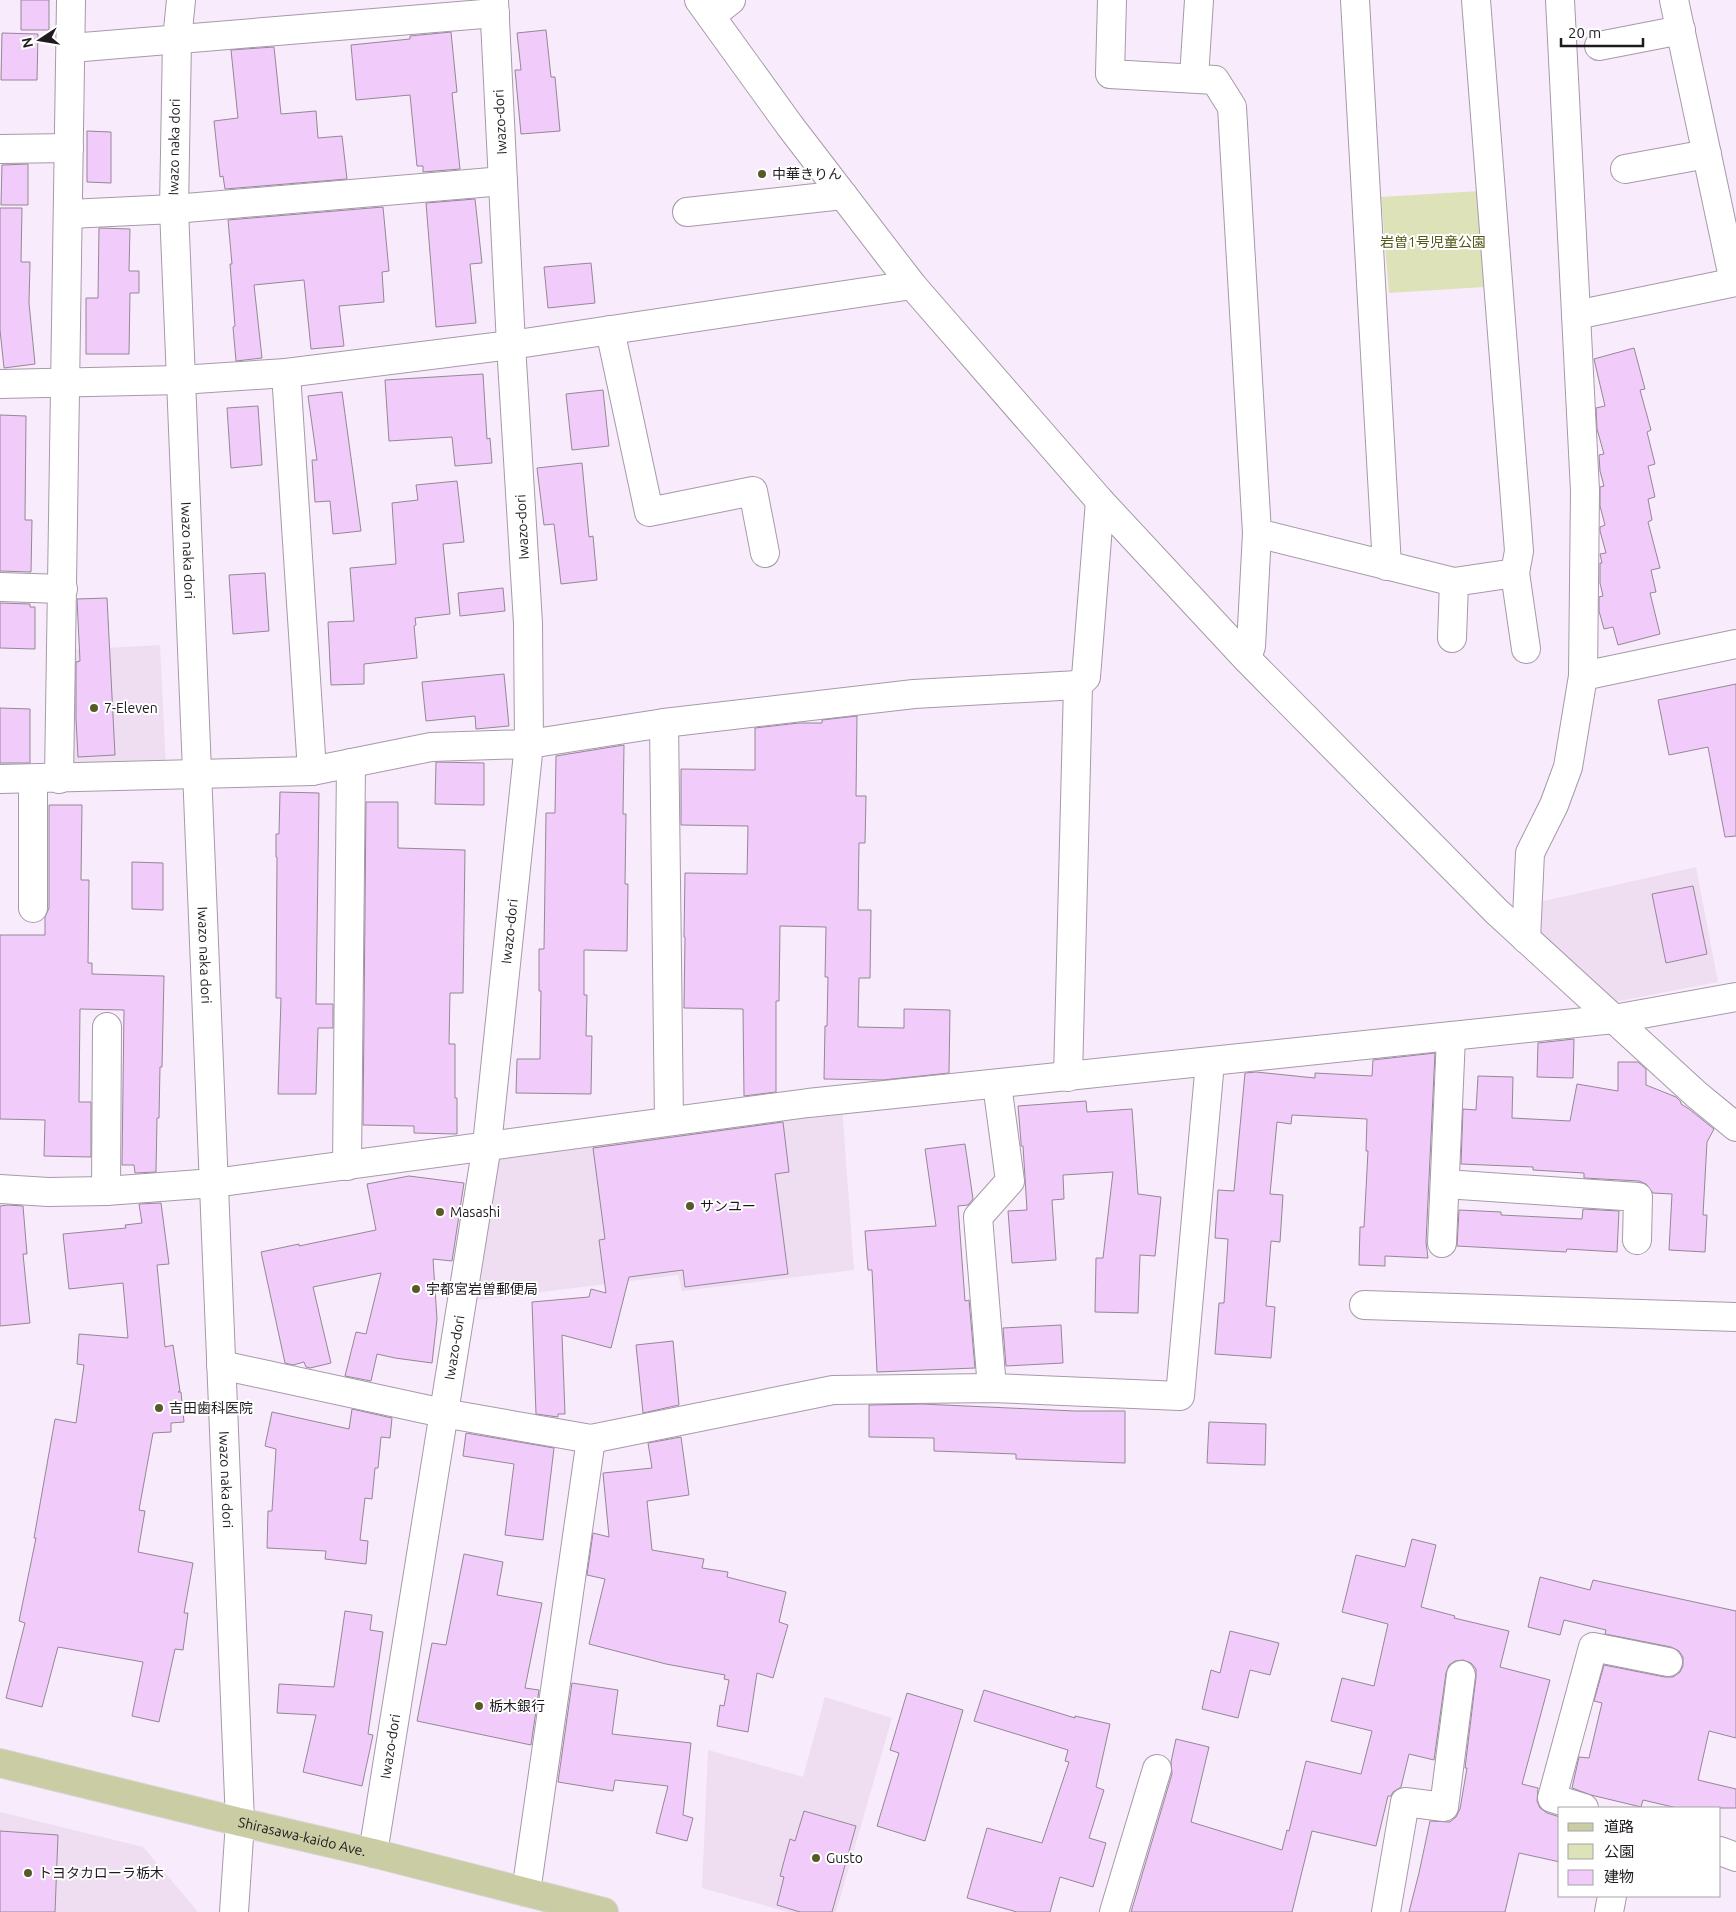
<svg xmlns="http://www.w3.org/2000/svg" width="1736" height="1912" viewBox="0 0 1736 1912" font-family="Ubuntu,'Noto Sans JP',sans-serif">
<rect width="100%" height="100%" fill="#f8ebfb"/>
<path fill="#efddf2" d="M 160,645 L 166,767 L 68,765 L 69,650 Z
M 1696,867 L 1718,982 L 1614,1002 L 1532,929 L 1535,903 Z
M 842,1107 L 854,1270 L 682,1291 L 678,1275 L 478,1300 L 499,1153 Z
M 825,1697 L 892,1718 L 836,1912 L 788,1912 L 702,1888 L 708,1750 L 803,1777 Z
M 0,1812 L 143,1847 L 198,1912 L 0,1912 Z"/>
<path fill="#dee2b9" d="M 1479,191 L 1484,287 L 1389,293 L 1381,197 Z"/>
<path fill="#f1cbf9" stroke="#948896" d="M 21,0 L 49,0 L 49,30 L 21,30 Z
M 546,30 L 551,77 L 555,77 L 560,131 L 521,134 L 515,70 L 521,70 L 517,33 Z
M 451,32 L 457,92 L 452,93 L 460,169 L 423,172 L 423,166 L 417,166 L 410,95 L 356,100 L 351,45 L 410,39 L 410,36 Z
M 2,33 L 38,34 L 37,80 L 1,80 Z
M 274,47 L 281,114 L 316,111 L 318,138 L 342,136 L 347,179 L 225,189 L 223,176 L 220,177 L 214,121 L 238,118 L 231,50 Z
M 87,131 L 111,132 L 111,183 L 87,182 Z
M 28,164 L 28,205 L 1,205 L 2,165 Z
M 475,199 L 482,263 L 470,264 L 476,323 L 436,327 L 426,203 Z
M 383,207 L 389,271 L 382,272 L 384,302 L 339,306 L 344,346 L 311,349 L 304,280 L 254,285 L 262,358 L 236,361 L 233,327 L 235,326 L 230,264 L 232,264 L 228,220 Z
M 0,208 L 22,208 L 21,262 L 30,262 L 29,303 L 35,364 L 4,368 L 0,330 Z
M 99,228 L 130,229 L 129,271 L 139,271 L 139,293 L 130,293 L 129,354 L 86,354 L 86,298 L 98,298 Z
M 591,263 L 595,303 L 548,308 L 544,267 Z
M 1634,348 L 1645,389 L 1640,390 L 1651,430 L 1647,432 L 1655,464 L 1648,466 L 1655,497 L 1648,499 L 1652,520 L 1648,522 L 1660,568 L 1651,570 L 1656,592 L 1650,593 L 1660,634 L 1618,645 L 1613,627 L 1604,629 L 1599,611 L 1599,597 L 1603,596 L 1600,583 L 1600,563 L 1602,563 L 1600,554 L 1606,553 L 1600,531 L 1600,527 L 1605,525 L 1600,506 L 1600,487 L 1604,486 L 1600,471 L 1599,455 L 1604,454 L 1597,429 L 1596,408 L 1605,406 L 1594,359 Z
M 483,374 L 487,439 L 490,438 L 492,463 L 455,466 L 452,437 L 389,441 L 385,380 Z
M 603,390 L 609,446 L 572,450 L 566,394 Z
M 342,392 L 361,531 L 333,534 L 330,501 L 315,502 L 312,460 L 317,460 L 308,396 Z
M 258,406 L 262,465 L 231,468 L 227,408 Z
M 0,415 L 26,416 L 25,520 L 32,520 L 31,572 L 0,571 Z
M 582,463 L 589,537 L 593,536 L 597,580 L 561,584 L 554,524 L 544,525 L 537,468 Z
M 457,481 L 464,542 L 443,544 L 450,614 L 415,618 L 416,625 L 414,626 L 417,658 L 364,664 L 364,684 L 331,685 L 328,622 L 354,621 L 350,568 L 396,564 L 392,503 L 418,500 L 416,485 Z
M 265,573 L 269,631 L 233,634 L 229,575 Z
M 503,588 L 505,611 L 460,616 L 458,593 Z
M 107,598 L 115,755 L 78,757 L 76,719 L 76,662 L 80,661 L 77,599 Z
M 0,603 L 30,604 L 30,607 L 35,607 L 35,649 L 0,648 Z
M 504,674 L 509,726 L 476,729 L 475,716 L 426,721 L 422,682 Z
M 1736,684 L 1736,836 L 1725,837 L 1708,747 L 1669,755 L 1658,700 Z
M 0,708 L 30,709 L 30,763 L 0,763 Z
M 857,716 L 856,796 L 866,796 L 865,843 L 859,843 L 858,910 L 871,910 L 870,978 L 859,978 L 858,1027 L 904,1028 L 904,1009 L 950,1010 L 949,1073 L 883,1080 L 824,1079 L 825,1026 L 827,1026 L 828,977 L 825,977 L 826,927 L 780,926 L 779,1001 L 776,1001 L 776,1092 L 744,1096 L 743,1009 L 684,1008 L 685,937 L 684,937 L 685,873 L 747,874 L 748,826 L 681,825 L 681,769 L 755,770 L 755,728 L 799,723 L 822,723 L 822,720 Z
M 624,745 L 623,814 L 626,814 L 625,884 L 628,884 L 627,951 L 584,950 L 584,995 L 587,995 L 586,1036 L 592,1036 L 591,1094 L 516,1093 L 517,1059 L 540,1059 L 541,991 L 539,991 L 539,949 L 544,949 L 546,813 L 555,813 L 556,756 Z
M 436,762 L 484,763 L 484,805 L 435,804 Z
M 280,792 L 319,793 L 316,1004 L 333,1004 L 333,1028 L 318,1028 L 316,1094 L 278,1094 L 281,998 L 276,998 L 277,857 L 276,857 L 276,834 L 279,834 Z
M 366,802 L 398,802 L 398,848 L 465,850 L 463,993 L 450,993 L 449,1044 L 455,1044 L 455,1098 L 457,1098 L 457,1134 L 414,1133 L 414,1126 L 363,1125 Z
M 49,805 L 82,805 L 81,880 L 89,880 L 88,963 L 92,963 L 92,974 L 164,976 L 162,1067 L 160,1067 L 159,1118 L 157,1118 L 156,1172 L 135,1173 L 134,1165 L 122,1165 L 124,1010 L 80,1009 L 79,1102 L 91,1102 L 91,1157 L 44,1156 L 45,1120 L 0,1119 L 0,935 L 45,935 L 45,917 L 49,908 Z
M 132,862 L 163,863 L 163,910 L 132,909 Z
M 1693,886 L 1707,954 L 1666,963 L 1652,894 Z
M 1574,1039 L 1573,1078 L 1537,1077 L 1538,1043 Z
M 1435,1053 L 1426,1242 L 1428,1258 L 1385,1256 L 1385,1266 L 1359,1265 L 1360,1227 L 1364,1227 L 1368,1151 L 1366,1151 L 1367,1119 L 1292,1115 L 1291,1124 L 1277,1122 L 1270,1194 L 1283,1195 L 1280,1242 L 1271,1241 L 1266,1306 L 1275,1307 L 1271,1358 L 1215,1354 L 1219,1303 L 1224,1303 L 1228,1239 L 1215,1238 L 1218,1190 L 1234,1191 L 1245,1073 L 1256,1072 L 1315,1078 L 1315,1073 L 1372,1076 L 1373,1060 Z
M 1618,1062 L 1638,1062 L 1646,1069 L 1646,1085 L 1676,1097 L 1681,1102 L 1681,1104 L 1689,1109 L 1714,1129 L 1707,1142 L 1703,1215 L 1707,1215 L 1705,1252 L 1669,1250 L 1672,1194 L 1653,1193 L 1646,1184 L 1639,1181 L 1584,1178 L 1584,1173 L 1533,1170 L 1533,1167 L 1461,1164 L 1463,1109 L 1476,1110 L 1478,1076 L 1513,1077 L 1512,1118 L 1570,1121 L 1577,1084 L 1618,1091 Z
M 1086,1101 L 1087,1112 L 1132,1109 L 1138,1194 L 1161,1197 L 1155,1256 L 1140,1255 L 1138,1313 L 1095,1312 L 1096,1258 L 1103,1258 L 1113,1172 L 1063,1175 L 1064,1199 L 1052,1200 L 1056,1260 L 1012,1263 L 1008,1211 L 1027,1210 L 1023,1146 L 1021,1146 L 1021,1142 L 1018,1106 Z
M 783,1122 L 789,1172 L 775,1174 L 788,1274 L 685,1287 L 683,1270 L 629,1277 L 611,1348 L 562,1335 L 565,1414 L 558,1414 L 558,1417 L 536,1414 L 532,1302 L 589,1297 L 591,1289 L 606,1293 L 599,1240 L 605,1239 L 593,1148 Z
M 965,1144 L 973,1199 L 968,1205 L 958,1206 L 965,1301 L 969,1300 L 975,1368 L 877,1372 L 872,1270 L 868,1270 L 865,1231 L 936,1226 L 925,1149 Z
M 409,1176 L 464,1183 L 452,1261 L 433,1259 L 437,1319 L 432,1363 L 395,1358 L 377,1354 L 371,1381 L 345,1376 L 356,1332 L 366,1334 L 381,1273 L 313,1287 L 331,1363 L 310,1368 L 306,1367 L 304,1362 L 293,1365 L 285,1363 L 261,1252 L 299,1244 L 299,1246 L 376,1230 L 367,1184 Z
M 161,1203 L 169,1264 L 157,1265 L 165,1347 L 173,1345 L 180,1391 L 178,1392 L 181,1392 L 184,1422 L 171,1423 L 171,1432 L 153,1433 L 139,1510 L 145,1511 L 138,1552 L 193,1563 L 184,1613 L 188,1613 L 183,1650 L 175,1649 L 159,1722 L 132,1716 L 143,1662 L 58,1647 L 42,1707 L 6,1698 L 25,1623 L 19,1621 L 36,1538 L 34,1538 L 55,1419 L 76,1423 L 84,1365 L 77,1364 L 79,1334 L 128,1338 L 123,1283 L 69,1289 L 63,1234 L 126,1228 L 125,1225 L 142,1223 L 139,1204 Z
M 8,1205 L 23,1206 L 27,1254 L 23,1254 L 30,1323 L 0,1326 L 0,1206 Z
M 1583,1209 L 1619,1211 L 1617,1252 L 1567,1249 L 1566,1252 L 1457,1246 L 1459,1210 L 1501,1212 L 1501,1215 L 1582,1219 Z
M 1061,1325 L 1063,1363 L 1006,1366 L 1003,1328 Z
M 673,1341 L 679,1405 L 643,1413 L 636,1345 Z
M 922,1404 L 1075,1411 L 1125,1411 L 1125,1463 L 1016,1459 L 1016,1454 L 934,1451 L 934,1438 L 869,1437 L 869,1405 Z
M 352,1409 L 392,1418 L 390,1438 L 381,1437 L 378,1468 L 375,1468 L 372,1499 L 365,1498 L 360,1540 L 368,1541 L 366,1564 L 325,1559 L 326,1551 L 267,1548 L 268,1511 L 272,1511 L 276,1449 L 265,1446 L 272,1412 L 349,1429 Z
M 1209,1422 L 1266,1424 L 1265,1465 L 1207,1463 Z
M 466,1433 L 554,1448 L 543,1540 L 505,1535 L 514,1464 L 463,1456 Z
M 681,1437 L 689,1495 L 647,1501 L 652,1550 L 704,1559 L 702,1568 L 728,1572 L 727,1577 L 786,1592 L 779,1622 L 788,1625 L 773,1678 L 757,1673 L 748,1732 L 717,1726 L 720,1705 L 724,1706 L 729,1680 L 724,1679 L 725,1675 L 666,1664 L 589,1644 L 605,1579 L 587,1575 L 593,1533 L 609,1537 L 603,1473 L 652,1468 L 648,1443 Z
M 1412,1539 L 1436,1545 L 1421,1607 L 1455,1616 L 1454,1618 L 1509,1631 L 1500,1667 L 1550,1680 L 1522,1784 L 1538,1788 L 1537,1801 L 1540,1808 L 1547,1813 L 1560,1817 L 1560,1862 L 1519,1853 L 1505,1912 L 1409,1912 L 1419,1873 L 1430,1821 L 1450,1822 L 1456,1817 L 1460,1809 L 1467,1768 L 1465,1768 L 1476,1677 L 1476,1669 L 1471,1663 L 1463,1660 L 1455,1661 L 1449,1665 L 1446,1673 L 1434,1760 L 1409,1754 L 1401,1787 L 1393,1792 L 1391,1796 L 1388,1796 L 1376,1846 L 1312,1831 L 1292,1912 L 1131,1912 L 1172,1774 L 1171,1762 L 1176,1739 L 1209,1747 L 1191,1822 L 1282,1850 L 1287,1830 L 1289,1831 L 1306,1761 L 1361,1774 L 1372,1731 L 1331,1721 L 1342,1678 L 1374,1686 L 1388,1624 L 1342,1612 L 1356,1555 L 1405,1567 Z
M 464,1554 L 503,1562 L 497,1595 L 542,1603 L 525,1688 L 539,1690 L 531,1745 L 417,1721 L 432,1643 L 446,1645 Z
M 1540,1577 L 1590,1590 L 1593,1580 L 1736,1611 L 1736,1738 L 1709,1731 L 1698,1780 L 1736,1789 L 1736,1808 L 1677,1808 L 1643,1800 L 1641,1807 L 1591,1795 L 1572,1788 L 1579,1757 L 1589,1758 L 1602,1703 L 1594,1701 L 1604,1665 L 1665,1677 L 1673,1677 L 1680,1672 L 1683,1666 L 1683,1657 L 1679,1651 L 1671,1647 L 1605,1634 L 1606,1630 L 1564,1620 L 1560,1635 L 1528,1627 Z
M 345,1611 L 372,1615 L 370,1630 L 383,1632 L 368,1734 L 373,1735 L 362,1786 L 303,1772 L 316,1715 L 277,1713 L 279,1684 L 334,1687 Z
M 1230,1631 L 1279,1643 L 1270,1675 L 1250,1670 L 1238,1718 L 1202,1709 L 1211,1670 L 1220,1673 Z
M 572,1683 L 618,1690 L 612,1734 L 691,1743 L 683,1815 L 693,1818 L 687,1841 L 656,1833 L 668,1786 L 615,1780 L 613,1791 L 558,1782 Z
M 984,1690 L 1075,1718 L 1075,1716 L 1110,1724 L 1096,1787 L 1104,1790 L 1089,1838 L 1106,1843 L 1093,1887 L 1060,1877 L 1050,1912 L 1017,1912 L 967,1898 L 987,1828 L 1042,1843 L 1069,1762 L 1065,1761 L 1068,1750 L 974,1721 Z
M 907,1693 L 963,1710 L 925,1841 L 877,1826 L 899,1753 L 890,1750 Z
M 804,1811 L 856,1826 L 832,1912 L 800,1912 L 777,1905 L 784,1877 L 780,1876 L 790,1839 L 795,1841 Z
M 0,1831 L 58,1835 L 55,1912 L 0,1912 Z"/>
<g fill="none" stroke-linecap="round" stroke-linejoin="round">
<g stroke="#a69aa8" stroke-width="30">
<g id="minor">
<path id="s1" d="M 181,0 L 177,40 L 174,209 L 240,1822 L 234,1912"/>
<path d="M 699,0 L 790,126 L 912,285 L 1100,501 L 1247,659 L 1497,912 L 1697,1095 L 1736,1127"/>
<path d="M 1112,0 L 1110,74 L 1215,80 L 1232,107 L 1257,533 L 1454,582 L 1515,573 L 1519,551 L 1476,0"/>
<path d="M 1355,0 L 1387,566"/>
<path d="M 1674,0 L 1734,282"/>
<path d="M 711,16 L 731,0"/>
<path d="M 1599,46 L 1681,30"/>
<path d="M 71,48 L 495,13"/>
<path d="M 1194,77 L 1199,0"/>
<path d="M 0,149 L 69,148"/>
<path d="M 1625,169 L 1707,154"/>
<path d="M 687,212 L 843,195"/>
<path d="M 69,214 L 174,209 L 503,181"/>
<path d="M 1576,315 L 1736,282"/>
<path d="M 610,330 L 649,512 L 753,491 L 765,553"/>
<path d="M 286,373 L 312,771"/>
<path d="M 0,384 L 180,380 L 286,373 L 511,345 L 912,285"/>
<path d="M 1515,573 L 1526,649"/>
<path d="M 0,587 L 63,589"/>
<path d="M 1452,638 L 1454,582"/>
<path d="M 1247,659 L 1251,646 L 1257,533"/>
<path d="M 1583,676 L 1736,644"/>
<path d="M 664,723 L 669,1121"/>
<path d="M 0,779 L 312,771 L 431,747 L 529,744 L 664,723 L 914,694 L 1078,685"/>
<path d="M 33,779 L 33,908"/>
<path d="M 59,779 L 71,0"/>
<path d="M 1526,939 L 1530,853 L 1554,805 L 1568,767 L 1583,676 L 1585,491 L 1560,0"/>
<path d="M 1068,1077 L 1078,685 L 1086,677 L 1100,501"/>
<path d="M 347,1166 L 351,763"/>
<path d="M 1445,1184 L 1638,1197 L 1637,1240"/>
<path d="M 0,1189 L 48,1192 L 106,1191 L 214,1183 L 808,1103 L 1614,1019 L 1736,997"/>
<path d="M 106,1191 L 107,1027"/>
<path d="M 1442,1243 L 1451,1037"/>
<path d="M 1364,1305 L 1736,1317"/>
<path d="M 221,1365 L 443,1413 L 591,1439 L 833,1390 L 992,1388 L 1180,1396 L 1210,1062"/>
<path d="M 992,1388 L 978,1217 L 1010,1181 L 997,1084"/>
<path d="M 1584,1808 L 1552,1798 L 1593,1647 L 1668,1662"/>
<path d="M 1720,1851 L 1736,1857"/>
<path id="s2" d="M 373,1853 L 487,1145 L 529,744 L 528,623 L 511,345 L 494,0"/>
<path d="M 526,1892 L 591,1439"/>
<path d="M 1114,1912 L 1157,1769"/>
<path d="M 1386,1912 L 1405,1802 L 1444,1807 L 1461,1675"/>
<path d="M 1609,1912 L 1612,1896"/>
</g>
</g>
<g stroke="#d7d6d7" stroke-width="30">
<g id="major">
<path id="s3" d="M 0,1763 L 240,1822 L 373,1853 L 604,1912"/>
</g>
</g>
<use href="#minor" stroke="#fff" stroke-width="28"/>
<use href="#major" stroke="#cacda3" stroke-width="28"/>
</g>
<g fill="#575a27" stroke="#fff" stroke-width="2">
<circle cx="762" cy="174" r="5"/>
<circle cx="94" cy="708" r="5"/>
<circle cx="690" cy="1206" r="5"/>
<circle cx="440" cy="1212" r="5"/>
<circle cx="416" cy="1289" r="5"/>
<circle cx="159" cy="1408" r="5"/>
<circle cx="479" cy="1706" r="5"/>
<circle cx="816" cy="1858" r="5"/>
<circle cx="28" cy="1873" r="5"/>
</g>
<g text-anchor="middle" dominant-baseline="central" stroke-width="4" stroke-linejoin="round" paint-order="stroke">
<g font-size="14" fill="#1f1a20" stroke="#fff">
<text transform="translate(500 122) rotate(-93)">Iwazo-dori</text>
<text transform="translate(174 147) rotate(-89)">Iwazo naka dori</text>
<text transform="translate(522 527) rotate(-93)">Iwazo-dori</text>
<text stroke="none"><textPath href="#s1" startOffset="551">Iwazo naka dori</textPath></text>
<text stroke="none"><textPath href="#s2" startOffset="932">Iwazo-dori</textPath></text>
<text stroke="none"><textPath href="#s1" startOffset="956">Iwazo naka dori</textPath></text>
<text stroke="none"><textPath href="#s2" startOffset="512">Iwazo-dori</textPath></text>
<text stroke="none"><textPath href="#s1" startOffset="1481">Iwazo naka dori</textPath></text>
<text stroke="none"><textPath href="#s2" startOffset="108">Iwazo-dori</textPath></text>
<text stroke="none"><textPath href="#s3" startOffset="311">Shirasawa-kaido Ave.</textPath></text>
</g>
<g font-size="14" fill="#1f1a20" stroke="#fff" text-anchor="start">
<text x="772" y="174">中華きりん</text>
<text x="104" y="708">7-Eleven</text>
<text x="700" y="1206">サンユー</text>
<text x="450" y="1212">Masashi</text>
<text x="426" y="1289">宇都宮岩曽郵便局</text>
<text x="169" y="1408">吉田歯科医院</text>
<text x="489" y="1706">栃木銀行</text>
<text x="826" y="1858">Gusto</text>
<text x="38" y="1873">トヨタカローラ栃木</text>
</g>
<g font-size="14" fill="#535516" stroke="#fff">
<text x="1433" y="242">岩曽1号児童公園</text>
</g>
</g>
<rect x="1558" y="1807" width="162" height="90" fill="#ffffff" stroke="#a5a3a6"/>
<rect x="1568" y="1823" width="25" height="8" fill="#cacda3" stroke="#a5a3a6"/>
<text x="1604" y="1832" font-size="15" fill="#1f1a20">道路</text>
<rect x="1568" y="1844" width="25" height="15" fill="#dee2b9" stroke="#a5a3a6"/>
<text x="1604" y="1857" font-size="15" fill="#1f1a20">公園</text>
<rect x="1568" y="1870" width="25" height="15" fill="#f1cbf9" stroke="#a5a3a6"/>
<text x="1604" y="1882" font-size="15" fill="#1f1a20">建物</text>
<g transform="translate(40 40) rotate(258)" stroke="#ffffff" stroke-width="4" paint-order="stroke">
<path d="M0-4L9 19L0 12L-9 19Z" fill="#1f1a20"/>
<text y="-8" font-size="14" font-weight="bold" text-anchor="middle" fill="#1f1a20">N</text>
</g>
<path d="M1561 38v8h82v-8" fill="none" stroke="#1f1a20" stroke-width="2.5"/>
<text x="1568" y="38" font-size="15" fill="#1f1a20" stroke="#ffffff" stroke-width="4" paint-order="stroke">20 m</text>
</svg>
